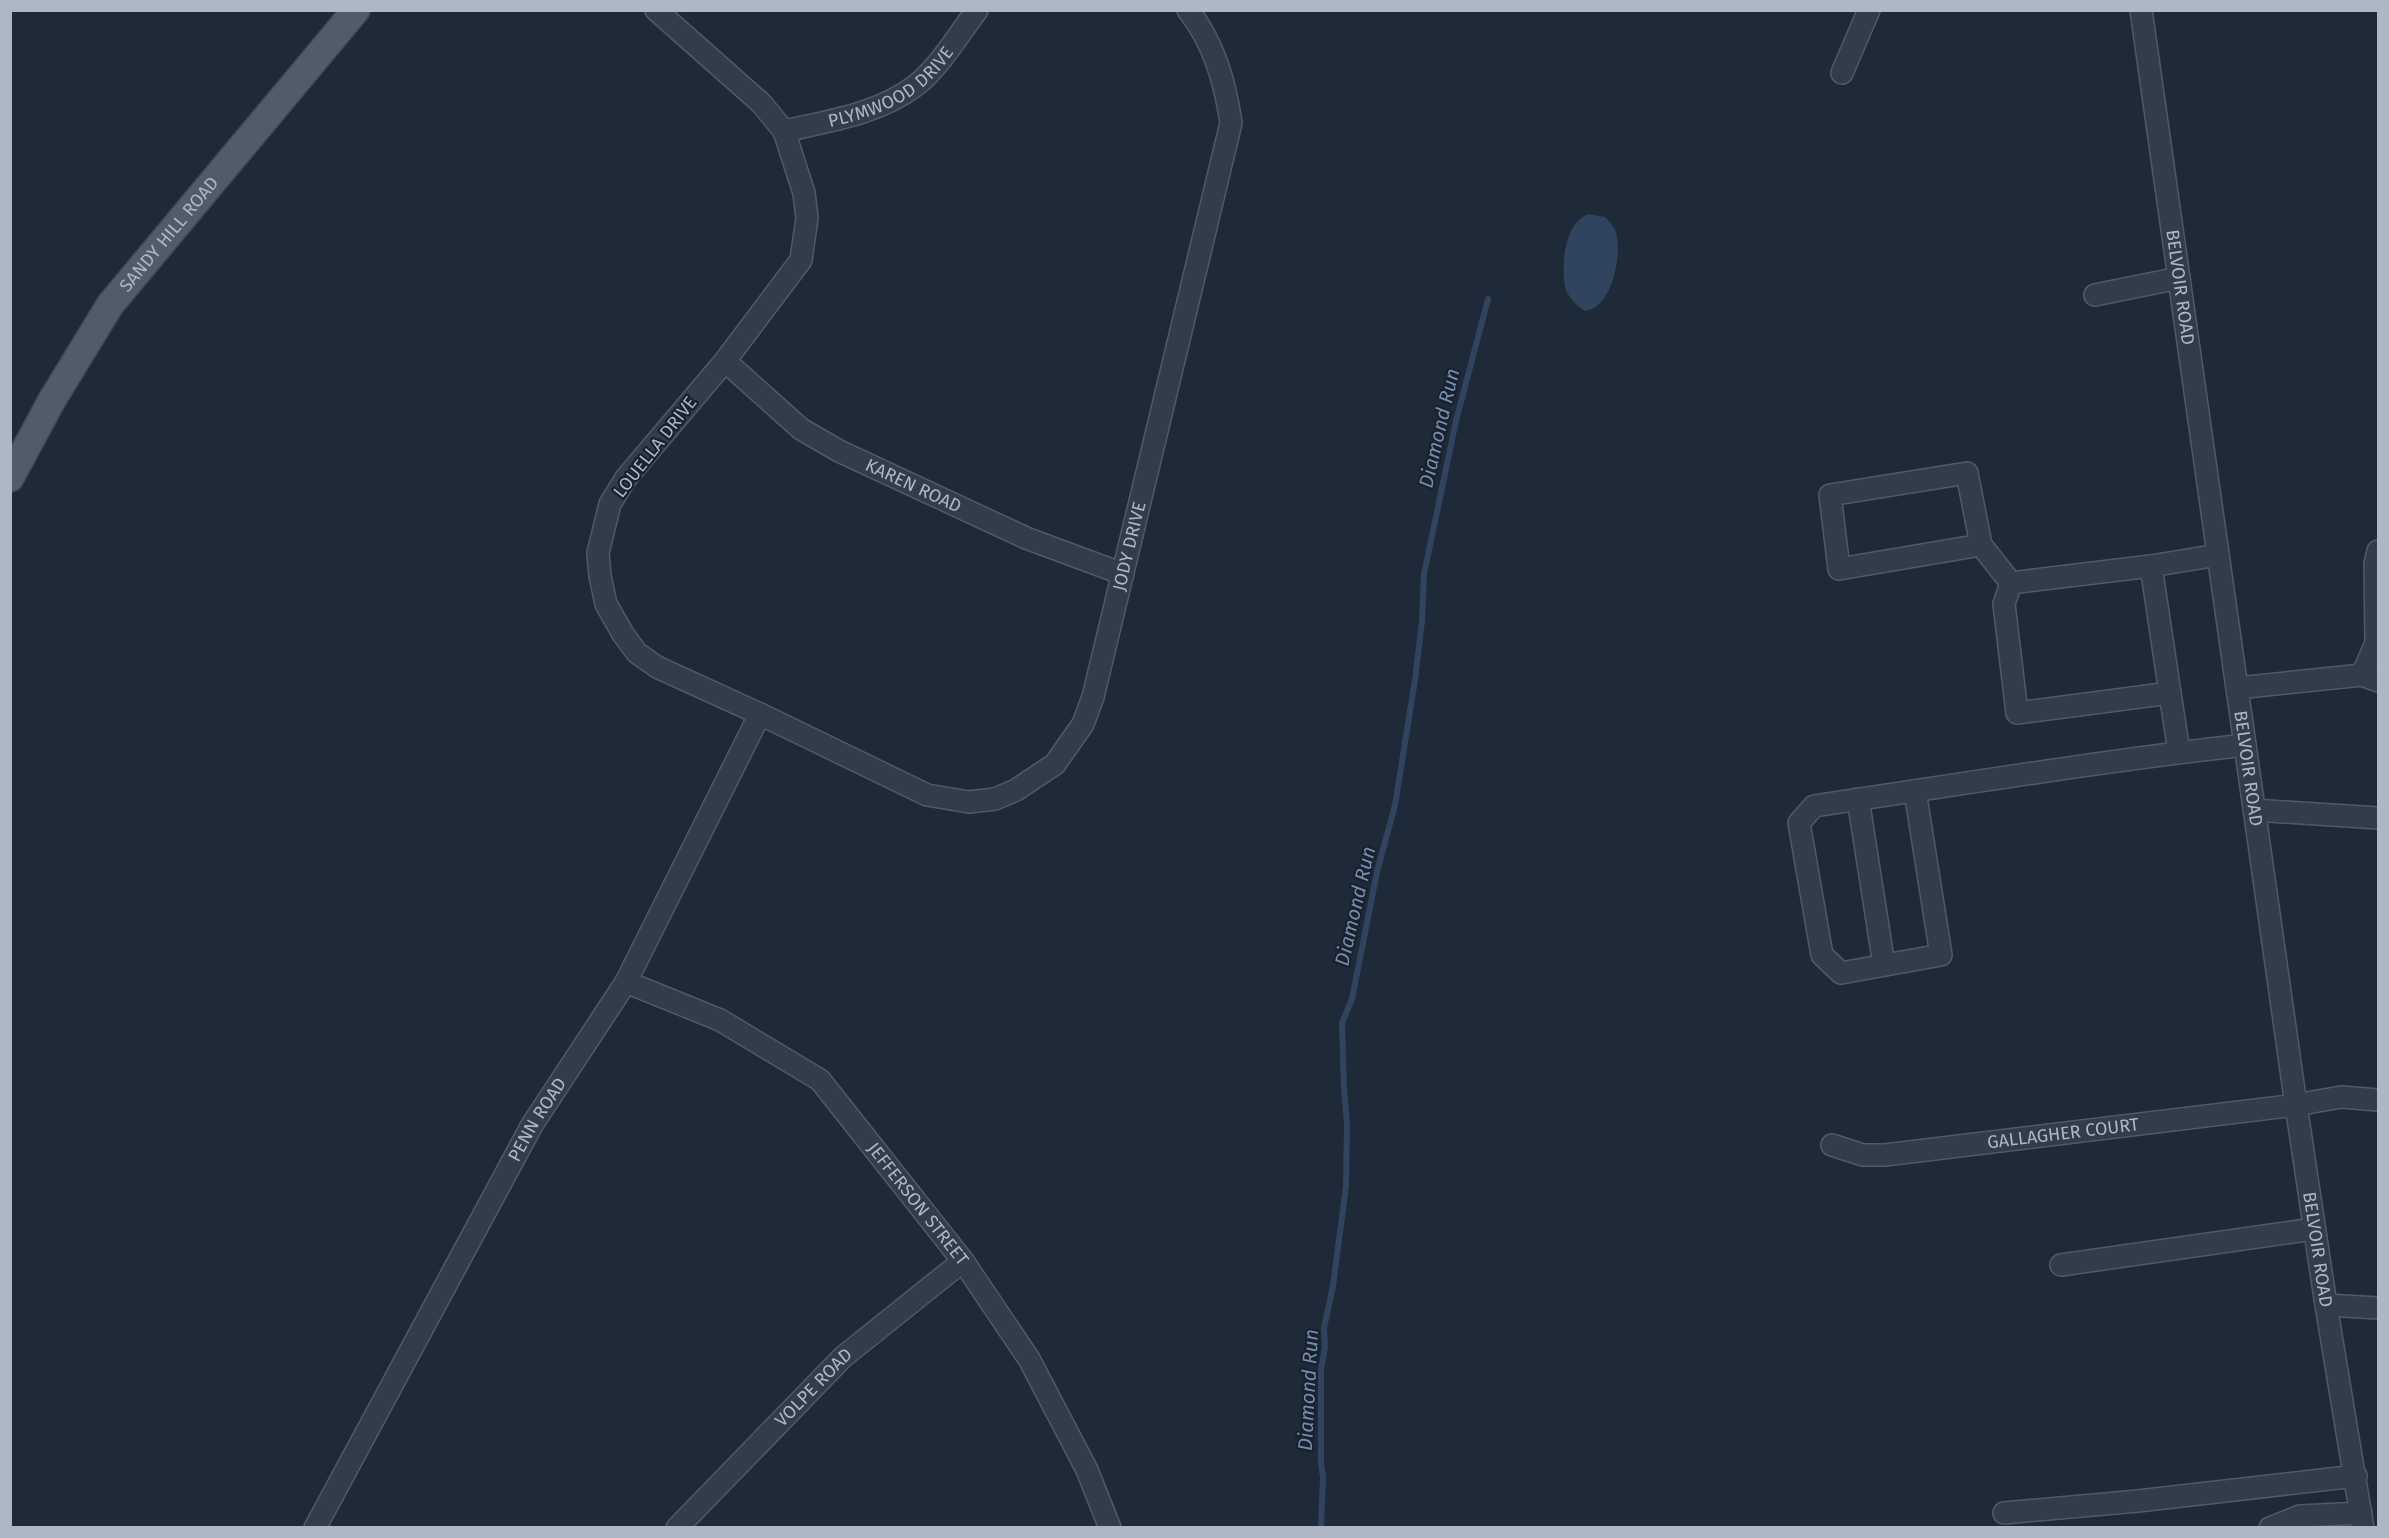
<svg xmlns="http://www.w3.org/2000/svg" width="2389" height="1538" viewBox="0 0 2389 1538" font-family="'Fira Sans',sans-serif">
<rect width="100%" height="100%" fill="#1f2a38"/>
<path fill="#30445f" d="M 1589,214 L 1605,217 C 1609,222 1614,226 1616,232 C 1622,255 1613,307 1585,311 C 1578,307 1569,298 1566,290 C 1560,269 1564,221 1589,214 Z"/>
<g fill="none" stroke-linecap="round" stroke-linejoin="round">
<path stroke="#30445f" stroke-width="6" d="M 1321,1528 L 1323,1477 L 1321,1464 L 1321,1370 L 1325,1347 L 1324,1328 L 1333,1286 L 1346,1186 L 1347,1124 L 1344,1089 L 1342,1023 L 1352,999 L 1377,872 L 1395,805 L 1415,680 L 1422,621 L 1424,574 L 1456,421 L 1488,299"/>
<g stroke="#505a67" stroke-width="24">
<g id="minor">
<path id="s1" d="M 656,10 L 761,103 L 784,131 L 804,193 L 807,218 L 801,260 L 725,361 L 626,478 L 610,504 L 598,553 L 600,576 L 606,604 L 623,634 L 637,653 L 657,667 L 760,714 L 927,795 L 969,802 L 995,799 L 1016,790 L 1055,764 L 1083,724 L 1093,697 L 1231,123 C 1225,82 1214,43 1188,10"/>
<path id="s2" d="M 2141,10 L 2296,1105 L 2326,1305 L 2363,1528"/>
<path d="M 1842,73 L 1869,10"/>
<path id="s3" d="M 784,131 C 829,121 878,114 915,86 C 937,70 960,33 977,10"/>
<path d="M 2095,295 L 2179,278"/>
<path id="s4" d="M 725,361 L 801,429 L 839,451 L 1026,538 L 1123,574"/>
<path d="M 1981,545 L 1967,473 L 1830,495 L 1839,569 L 1981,545 L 2011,583"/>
<path d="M 2151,566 L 2170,693"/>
<path d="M 2362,675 L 2376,643 L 2375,564 L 2378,551"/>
<path d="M 2237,688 L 2362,675 L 2378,681"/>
<path d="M 2179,752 L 2170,693 L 2017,713 L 2004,604 L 2011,583 L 2151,566 L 2218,555"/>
<path d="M 1915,791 L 1941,955 L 1841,973 L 1822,955 L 1799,823 L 1814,806 C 1958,785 2101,761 2245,745"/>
<path d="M 1858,799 L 1884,965"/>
<path d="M 2254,810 L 2378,818"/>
<path id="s5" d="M 626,982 L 720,1020 L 820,1080 L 963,1261 L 1029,1359 L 1087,1470 L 1110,1528"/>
<path id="s6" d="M 1832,1145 L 1863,1155 L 1885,1155 L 2296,1105 L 2341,1097 L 2378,1100"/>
<path d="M 2061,1265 L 2314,1229"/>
<path d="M 2326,1305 L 2378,1308"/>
<path d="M 2004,1513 L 2138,1501 L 2356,1476"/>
<path id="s7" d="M 315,1528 L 532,1125 L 626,982 L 760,714"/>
<path id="s8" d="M 677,1528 L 843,1357 L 963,1261"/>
<path d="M 2270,1528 L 2300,1516 L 2361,1513"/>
</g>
</g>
<g stroke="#3c4552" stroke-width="30">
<g id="major">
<path id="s9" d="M 10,478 L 52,400 L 110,305 L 356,10"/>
</g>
</g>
<use href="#minor" stroke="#333c49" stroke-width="21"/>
<use href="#major" stroke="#515b69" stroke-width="27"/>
</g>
<g text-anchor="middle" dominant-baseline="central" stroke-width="4.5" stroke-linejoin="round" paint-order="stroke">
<g font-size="18" fill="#adb7c6" stroke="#19212d">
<text stroke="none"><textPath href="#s3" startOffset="118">PLYMWOOD DRIVE</textPath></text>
<text stroke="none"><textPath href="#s9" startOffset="292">SANDY HILL ROAD</textPath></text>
<text stroke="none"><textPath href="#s2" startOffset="280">BELVOIR ROAD</textPath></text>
<text transform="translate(655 447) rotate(-52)">LOUELLA DRIVE</text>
<text stroke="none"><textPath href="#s4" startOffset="228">KAREN ROAD</textPath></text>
<text stroke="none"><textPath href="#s1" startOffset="1474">JODY DRIVE</textPath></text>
<text stroke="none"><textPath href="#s2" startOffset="766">BELVOIR ROAD</textPath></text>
<text stroke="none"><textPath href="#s7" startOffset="465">PENN ROAD</textPath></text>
<text stroke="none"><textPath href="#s6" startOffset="234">GALLAGHER COURT</textPath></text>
<text stroke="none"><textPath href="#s5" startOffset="376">JEFFERSON STREET</textPath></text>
<text stroke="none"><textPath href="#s2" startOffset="1252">BELVOIR ROAD</textPath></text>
<text stroke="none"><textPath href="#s8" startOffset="196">VOLPE ROAD</textPath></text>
</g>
<g font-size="20" font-style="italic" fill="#748eb0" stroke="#19212d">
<text transform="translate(1439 428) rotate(-77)">Diamond Run</text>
<text transform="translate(1355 906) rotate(-77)">Diamond Run</text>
<text transform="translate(1308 1390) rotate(-87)">Diamond Run</text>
</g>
</g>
<rect width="2389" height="1538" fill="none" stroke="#adb7c6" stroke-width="24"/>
</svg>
